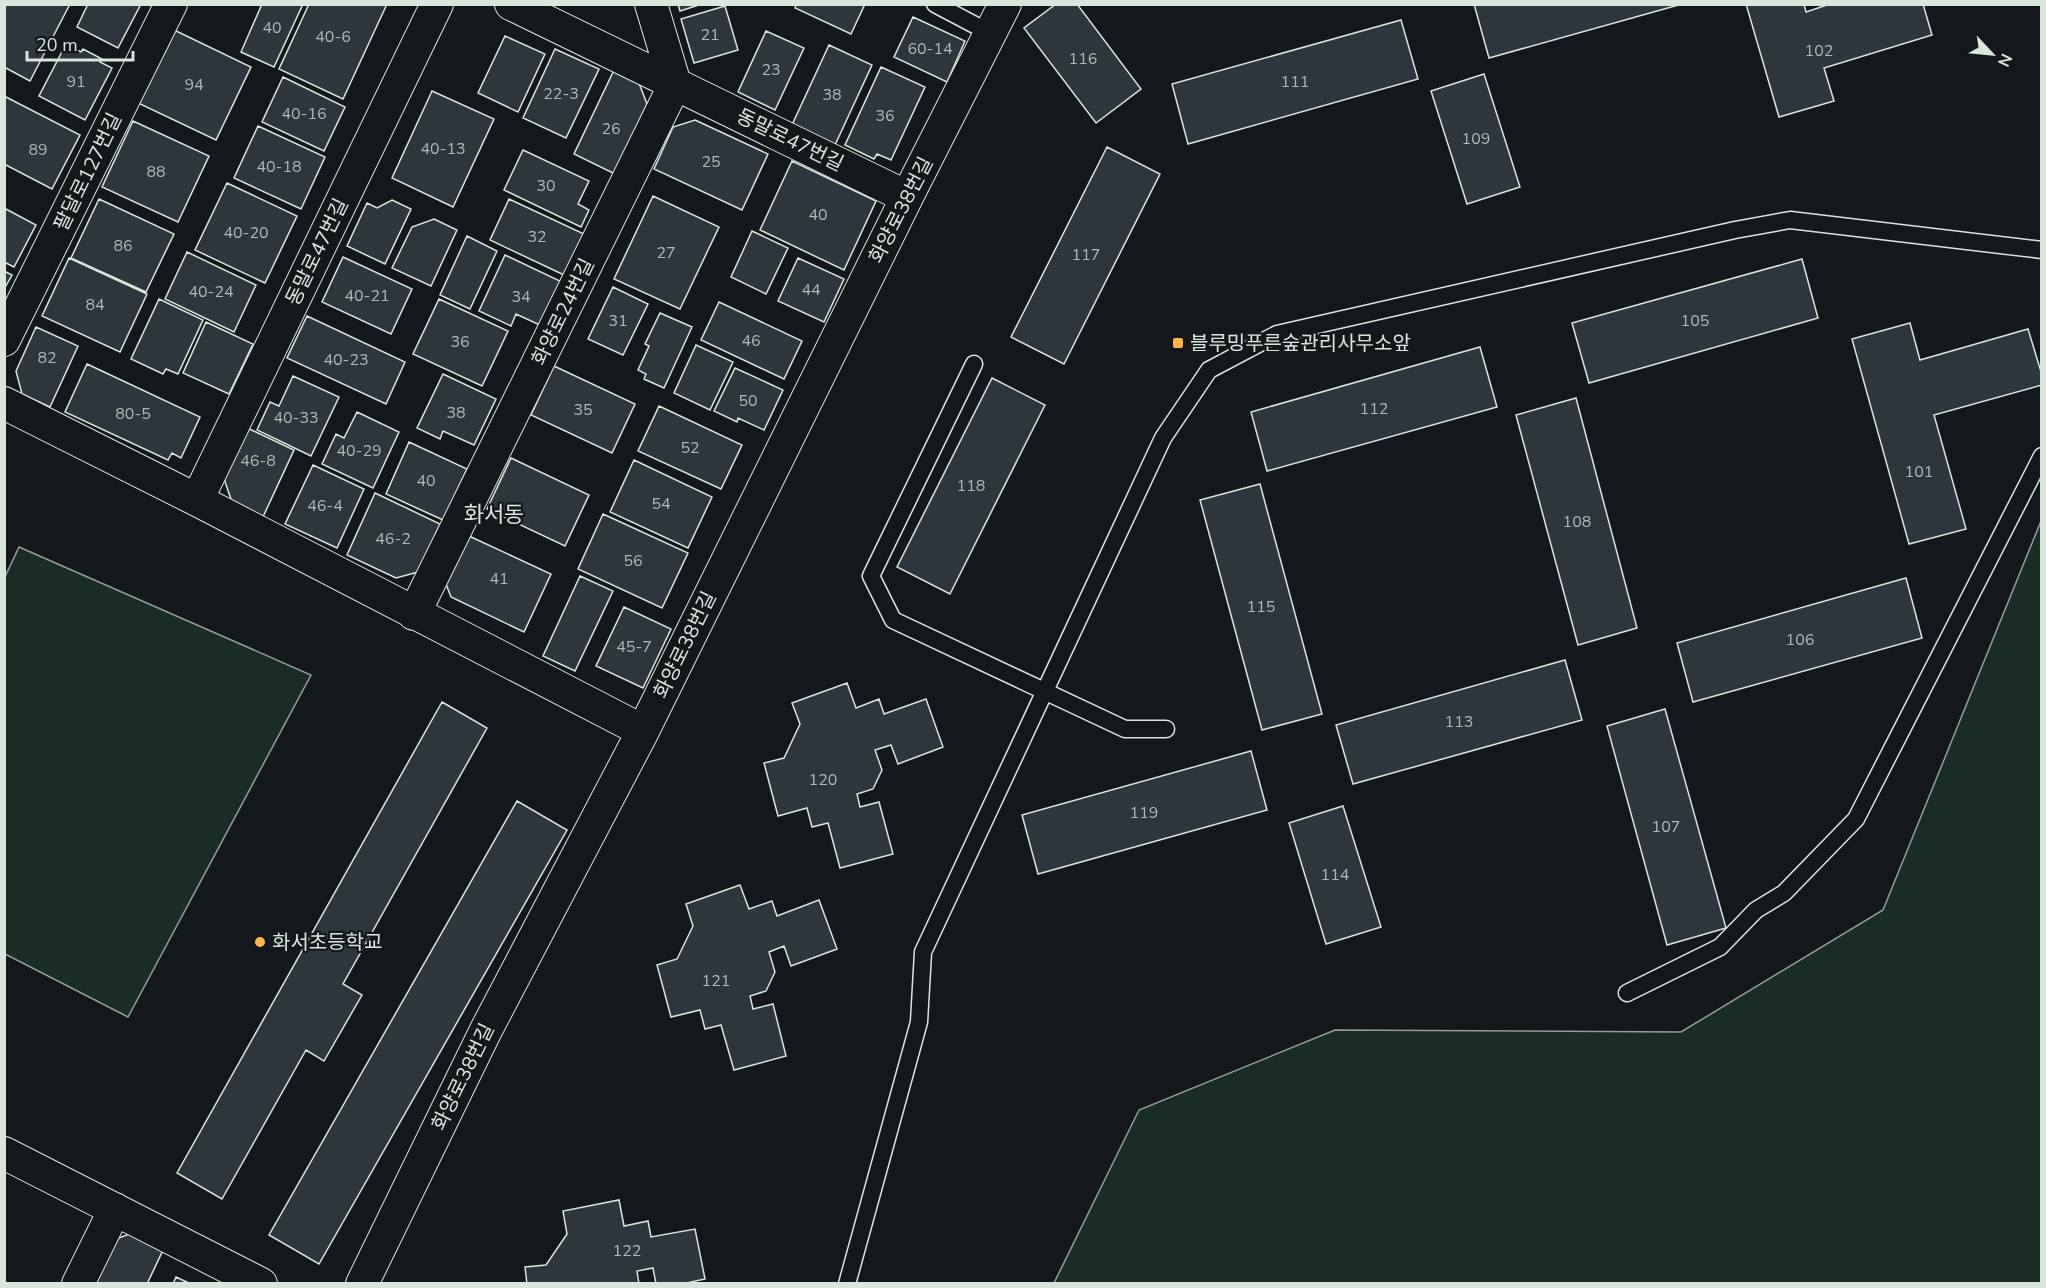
<svg xmlns="http://www.w3.org/2000/svg" width="2046" height="1288" viewBox="0 0 2046 1288" font-family="'Nunito Sans','Noto Sans KR',sans-serif">
<rect width="100%" height="100%" fill="#14181c"/>
<path fill="#1a2d24" stroke="#939e99" stroke-width="1.5" d="M 2041,521 L 2041,1283 L 1054,1283 L 1139,1110 L 1335,1030 L 1681,1032 L 1883,910 Z
M 19,547 L 311,675 L 128,1017 L 5,954 L 4,579 Z"/>
<path fill="#2c363c" stroke="#d8e6dc" stroke-width="1.5" d="M 70,4 L 30,81 L 4,67 L 5,4 Z
M 88,4 L 141,4 L 118,48 L 77,27 Z
M 262,4 L 303,4 L 274,67 L 241,52 Z
M 309,4 L 387,4 L 343,99 L 279,69 Z
M 678,4 L 702,4 L 680,11 Z
M 797,4 L 865,4 L 851,34 L 795,8 Z
M 1056,4 L 1077,4 L 1141,89 L 1096,123 L 1024,28 Z
M 1474,4 L 1682,4 L 1489,58 Z
M 1746,4 L 1804,4 L 1806,12 L 1830,4 L 1923,4 L 1932,35 L 1824,68 L 1834,101 L 1779,117 Z
M 725,6 L 738,50 L 694,63 L 681,19 Z
M 913,17 L 965,41 L 947,82 L 894,57 Z
M 1401,20 L 1418,79 L 1188,144 L 1172,84 Z
M 172,29 L 251,67 L 216,140 L 138,103 Z
M 766,31 L 804,48 L 775,110 L 738,92 Z
M 505,36 L 545,54 L 518,112 L 478,93 Z
M 66,44 L 81,52 L 83,49 L 102,59 L 100,62 L 112,68 L 85,120 L 39,96 Z
M 829,45 L 872,65 L 835,145 L 792,125 Z
M 555,49 L 599,69 L 566,138 L 523,118 Z
M 881,67 L 925,87 L 891,160 L 877,154 L 874,159 L 845,145 Z
M 615,68 L 637,78 L 647,104 L 615,174 L 574,154 Z
M 1484,74 L 1520,187 L 1467,204 L 1431,91 Z
M 283,77 L 345,107 L 324,151 L 262,122 Z
M 432,91 L 494,119 L 453,207 L 392,178 Z
M 4,96 L 80,135 L 52,189 L 4,164 Z
M 695,120 L 768,154 L 742,210 L 654,169 L 673,127 Z
M 133,121 L 209,156 L 178,222 L 102,187 Z
M 258,126 L 325,157 L 301,209 L 234,178 Z
M 1107,147 L 1160,174 L 1064,364 L 1011,337 Z
M 523,150 L 589,181 L 578,204 L 589,210 L 581,227 L 504,190 Z
M 792,161 L 876,201 L 844,270 L 760,230 Z
M 227,183 L 297,216 L 265,283 L 195,250 Z
M 653,196 L 719,227 L 680,309 L 614,279 Z
M 99,199 L 174,234 L 146,292 L 71,258 Z
M 509,199 L 584,234 L 564,275 L 490,240 Z
M 392,200 L 411,209 L 385,264 L 347,246 L 367,203 L 377,208 Z
M 4,208 L 36,225 L 14,267 L 4,262 Z
M 434,219 L 457,230 L 431,286 L 392,268 L 412,227 Z
M 752,231 L 788,248 L 766,294 L 731,277 Z
M 467,236 L 497,251 L 470,309 L 440,295 Z
M 187,252 L 256,285 L 234,332 L 165,299 Z
M 505,255 L 562,282 L 542,326 L 516,314 L 511,326 L 479,311 Z
M 343,257 L 412,289 L 391,334 L 322,302 Z
M 69,258 L 147,294 L 120,352 L 42,316 Z
M 798,258 L 844,279 L 824,322 L 778,301 Z
M 1802,259 L 1818,318 L 1589,383 L 1572,323 Z
M 4,271 L 12,275 L 4,289 Z
M 613,287 L 648,304 L 623,355 L 588,339 Z
M 159,299 L 203,320 L 178,374 L 166,369 L 163,374 L 131,359 Z
M 439,299 L 508,331 L 482,386 L 413,354 Z
M 719,302 L 802,341 L 784,379 L 701,340 Z
M 660,313 L 692,327 L 664,388 L 644,379 L 646,374 L 638,370 L 649,346 L 645,344 Z
M 307,316 L 405,362 L 386,404 L 287,358 Z
M 206,322 L 253,344 L 229,394 L 183,373 Z
M 1910,323 L 1920,360 L 2028,329 L 2042,375 L 2042,385 L 1934,415 L 1966,529 L 1909,544 L 1852,339 Z
M 36,327 L 78,346 L 50,407 L 22,394 L 16,371 Z
M 696,345 L 733,362 L 710,410 L 674,393 Z
M 1480,347 L 1497,407 L 1267,471 L 1251,412 Z
M 87,364 L 200,417 L 181,458 L 172,453 L 168,460 L 65,412 Z
M 554,366 L 635,404 L 612,453 L 531,415 Z
M 735,368 L 783,390 L 764,430 L 738,418 L 737,422 L 714,411 Z
M 443,374 L 496,399 L 474,445 L 443,431 L 440,439 L 417,428 Z
M 293,376 L 339,397 L 311,456 L 257,430 L 270,402 L 279,406 Z
M 992,378 L 1045,405 L 950,594 L 897,567 Z
M 1576,398 L 1637,628 L 1578,645 L 1516,415 Z
M 659,406 L 742,445 L 721,489 L 638,451 Z
M 357,412 L 399,432 L 373,488 L 322,464 L 336,434 L 344,438 Z
M 243,426 L 294,450 L 262,519 L 233,505 L 222,473 Z
M 409,442 L 467,469 L 443,520 L 386,494 Z
M 511,458 L 589,495 L 565,546 L 487,509 Z
M 634,460 L 712,497 L 688,548 L 610,512 Z
M 313,465 L 364,489 L 337,548 L 285,524 Z
M 1260,484 L 1322,714 L 1262,730 L 1200,500 Z
M 375,493 L 440,524 L 418,572 L 396,578 L 347,555 Z
M 603,514 L 688,553 L 662,608 L 578,569 Z
M 469,536 L 551,574 L 524,632 L 451,597 L 446,584 Z
M 580,576 L 613,591 L 575,671 L 543,656 Z
M 1906,578 L 1922,638 L 1693,702 L 1677,643 Z
M 624,607 L 671,629 L 643,688 L 596,666 Z
M 1565,660 L 1582,720 L 1353,784 L 1336,725 Z
M 847,683 L 856,708 L 879,699 L 884,714 L 926,699 L 943,747 L 898,764 L 891,745 L 875,750 L 882,770 L 873,789 L 857,794 L 860,807 L 879,802 L 893,854 L 840,868 L 828,823 L 812,827 L 807,808 L 778,816 L 764,763 L 784,758 L 800,724 L 792,703 Z
M 442,702 L 487,728 L 343,984 L 362,995 L 324,1061 L 306,1050 L 222,1199 L 177,1173 Z
M 1665,709 L 1726,928 L 1667,945 L 1607,726 Z
M 1251,751 L 1267,810 L 1038,874 L 1022,815 Z
M 517,801 L 567,830 L 319,1264 L 269,1235 Z
M 1343,806 L 1381,927 L 1326,944 L 1289,823 Z
M 740,885 L 749,909 L 772,901 L 777,916 L 819,900 L 837,949 L 791,966 L 784,946 L 769,952 L 775,972 L 766,991 L 750,996 L 753,1009 L 773,1004 L 786,1056 L 734,1070 L 721,1025 L 705,1029 L 700,1010 L 671,1017 L 657,965 L 677,959 L 693,926 L 686,904 Z
M 619,1200 L 624,1226 L 648,1221 L 651,1237 L 695,1229 L 705,1279 L 682,1284 L 656,1284 L 653,1268 L 637,1271 L 639,1284 L 527,1284 L 525,1267 L 546,1265 L 567,1234 L 563,1211 Z
M 132,1233 L 164,1248 L 147,1284 L 95,1284 L 116,1239 Z
M 176,1277 L 191,1284 L 173,1284 Z"/>
<g fill="none" stroke-linecap="round" stroke-linejoin="round">
<g stroke="#d8e6dc" stroke-width="19">
<path id="service" d="M 935,4 L 990,33
M 974,364 L 871,576 L 893,620 L 1125,729 L 1166,729
M 1627,993 L 1720,947 L 1756,910 L 1784,893 L 1856,819 L 2042,456
M 847,1284 L 919,1022 L 923,952 L 1163,438 L 1209,370 L 1277,334 L 1735,230 L 1790,220 L 2042,250"/>
</g>
<g stroke="#d8e6dc" stroke-width="34">
<path id="minor" d="M 511,4 L 907,197
M 4,340 L 171,4
M 4,403 L 197,500 L 643,731
M 197,500 L 437,4
M 414,614 L 675,84 L 651,4
M 4,1153 L 261,1284
M 78,1284 L 115,1209
M 362,1284 L 486,1030 L 643,731 L 907,197 L 1005,4"/>
</g>
<use href="#service" stroke="#14181c" stroke-width="16"/>
<use href="#minor" stroke="#14181c" stroke-width="32"/>
</g>
<g fill="#ffb74d" stroke="#14181c" stroke-width="2">
<rect x="1172" y="337" width="12" height="12" rx="3"/>
<circle cx="260" cy="942" r="6"/>
</g>
<g text-anchor="middle" dominant-baseline="central" stroke-width="4.5" stroke-linejoin="round" paint-order="stroke">
<g font-size="16" fill="#adbab4">
<text x="272" y="28">40</text>
<text x="710" y="35">21</text>
<text x="333" y="37">40-6</text>
<text x="930" y="49">60-14</text>
<text x="1819" y="51">102</text>
<text x="1083" y="59">116</text>
<text x="771" y="70">23</text>
<text x="76" y="82">91</text>
<text x="1295" y="82">111</text>
<text x="194" y="85">94</text>
<text x="561" y="94">22-3</text>
<text x="832" y="95">38</text>
<text x="304" y="114">40-16</text>
<text x="885" y="116">36</text>
<text x="611" y="129">26</text>
<text x="1476" y="139">109</text>
<text x="443" y="149">40-13</text>
<text x="38" y="150">89</text>
<text x="711" y="162">25</text>
<text x="279" y="167">40-18</text>
<text x="156" y="172">88</text>
<text x="546" y="186">30</text>
<text x="818" y="215">40</text>
<text x="246" y="233">40-20</text>
<text x="537" y="237">32</text>
<text x="123" y="246">86</text>
<text x="666" y="253">27</text>
<text x="1086" y="255">117</text>
<text x="811" y="290">44</text>
<text x="211" y="292">40-24</text>
<text x="367" y="296">40-21</text>
<text x="521" y="297">34</text>
<text x="95" y="305">84</text>
<text x="618" y="321">31</text>
<text x="1695" y="321">105</text>
<text x="751" y="341">46</text>
<text x="460" y="342">36</text>
<text x="47" y="358">82</text>
<text x="346" y="360">40-23</text>
<text x="748" y="401">50</text>
<text x="1374" y="409">112</text>
<text x="583" y="410">35</text>
<text x="456" y="413">38</text>
<text x="133" y="414">80-5</text>
<text x="296" y="418">40-33</text>
<text x="690" y="448">52</text>
<text x="359" y="451">40-29</text>
<text x="258" y="461">46-8</text>
<text x="1919" y="472">101</text>
<text x="426" y="481">40</text>
<text x="971" y="486">118</text>
<text x="661" y="504">54</text>
<text x="325" y="506">46-4</text>
<text x="1577" y="522">108</text>
<text x="393" y="539">46-2</text>
<text x="633" y="561">56</text>
<text x="499" y="579">41</text>
<text x="1261" y="607">115</text>
<text x="1800" y="640">106</text>
<text x="634" y="647">45-7</text>
<text x="1459" y="722">113</text>
<text x="823" y="780">120</text>
<text x="1144" y="813">119</text>
<text x="1666" y="827">107</text>
<text x="1335" y="875">114</text>
<text x="716" y="981">121</text>
<text x="627" y="1251">122</text>
</g>
<g font-size="20" fill="#d8e6dc" stroke="#14181c">
<text transform="translate(790 140) rotate(26)">동말로47번길</text>
<text transform="translate(88 172) rotate(-64)">팔달로127번길</text>
<text transform="translate(901 210) rotate(-63)">화양로38번길</text>
<text transform="translate(317 252) rotate(-64)">동말로47번길</text>
<text transform="translate(563 312) rotate(-64)">화양로24번길</text>
<text transform="translate(685 645) rotate(-64)">화양로38번길</text>
<text transform="translate(463 1077) rotate(-64)">화양로38번길</text>
</g>
<g font-size="20" fill="#d8e6dc" stroke="#14181c" text-anchor="start">
<text x="1190" y="343">블루밍푸른숲관리사무소앞</text>
<text x="272" y="942">화서초등학교</text>
</g>
<g font-size="22" fill="#d8e6dc" stroke="#14181c">
<text x="494" y="515">화서동</text>
</g>
</g>
<rect width="2046" height="1288" fill="none" stroke="#d8e6dc" stroke-width="12"/>
<g transform="translate(1992 54) rotate(116)" stroke="#14181c" stroke-width="4.5" paint-order="stroke">
<path d="M0-4.5L10 22L0 15L-10 22Z" fill="#d8e6dc"/>
<text y="-9" font-size="16" font-weight="bold" text-anchor="middle" fill="#d8e6dc">N</text>
</g>
<path d="M27 51v9h106v-9" fill="none" stroke="#d8e6dc" stroke-width="3"/>
<text x="36" y="51" font-size="18" fill="#d8e6dc" stroke="#14181c" stroke-width="4.5" paint-order="stroke">20 m</text>
</svg>
